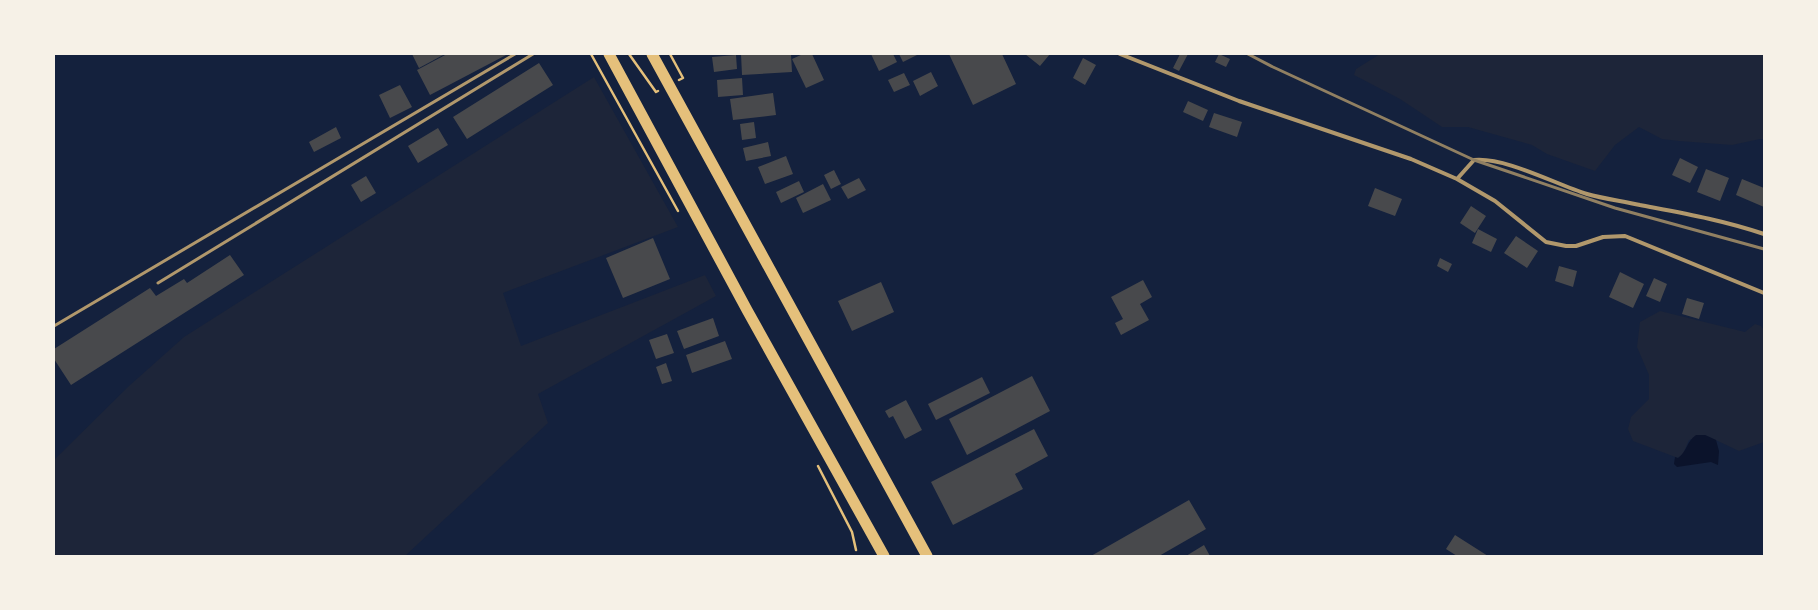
<svg xmlns="http://www.w3.org/2000/svg" width="1818" height="610" viewBox="0 0 1818 610" font-family="Cabin,sans-serif">
<rect width="100%" height="100%" fill="#14213d"/>
<path fill="#1d2539" d="M 1380,54 L 1764,54 L 1764,139 L 1760,139 L 1732,145 L 1679,141 L 1662,139 L 1639,127 L 1615,145 L 1595,171 L 1547,154 L 1532,145 L 1468,127 L 1442,127 L 1400,99 L 1354,75 L 1356,69 Z
M 594,77 L 678,227 L 503,293 L 521,346 L 705,275 L 716,296 L 538,394 L 548,423 L 405,556 L 54,556 L 54,460 L 129,386 L 184,337 Z
M 1660,311 L 1745,332 L 1755,324 L 1761,326 L 1764,330 L 1764,442 L 1739,451 L 1705,435 L 1689,440 L 1683,454 L 1678,458 L 1633,441 L 1628,429 L 1631,417 L 1649,399 L 1649,375 L 1637,347 L 1640,322 Z"/>
<path fill="#0b132b" d="M 1696,435 L 1705,435 L 1716,440 L 1719,451 L 1718,465 L 1711,462 L 1677,467 L 1674,464 L 1675,457 L 1678,458 C 1687,452 1686,442 1696,435 Z"/>
<path fill="#48494c" d="M 412,54 L 445,54 L 419,68 Z
M 447,54 L 508,54 L 430,95 L 417,70 Z
M 741,54 L 791,54 L 792,72 L 742,75 Z
M 803,54 L 812,54 L 824,80 L 806,88 L 792,59 Z
M 871,54 L 893,54 L 897,62 L 879,71 Z
M 899,54 L 919,54 L 903,62 Z
M 949,54 L 1002,54 L 1016,84 L 973,105 Z
M 1025,54 L 1050,54 L 1040,66 Z
M 1180,54 L 1188,54 L 1179,71 L 1173,68 Z
M 1219,54 L 1230,59 L 1226,67 L 1215,62 Z
M 736,55 L 737,69 L 714,72 L 712,57 Z
M 1083,58 L 1096,65 L 1085,85 L 1073,78 Z
M 539,63 L 553,85 L 467,139 L 453,117 Z
M 931,72 L 938,86 L 920,96 L 913,81 Z
M 904,73 L 910,85 L 894,92 L 888,80 Z
M 742,78 L 743,95 L 718,97 L 717,80 Z
M 400,85 L 412,107 L 390,118 L 379,95 Z
M 773,93 L 776,115 L 733,120 L 730,99 Z
M 1188,101 L 1208,110 L 1203,121 L 1183,112 Z
M 1214,113 L 1242,122 L 1237,137 L 1209,127 Z
M 754,122 L 756,138 L 742,140 L 740,124 Z
M 336,127 L 341,138 L 314,152 L 309,142 Z
M 438,128 L 448,145 L 418,163 L 408,146 Z
M 768,142 L 771,156 L 746,161 L 743,148 Z
M 786,156 L 793,174 L 765,184 L 758,167 Z
M 1680,158 L 1698,167 L 1690,183 L 1672,175 Z
M 1706,169 L 1729,178 L 1720,201 L 1697,192 Z
M 834,170 L 841,184 L 831,189 L 824,175 Z
M 366,176 L 376,193 L 361,202 L 351,185 Z
M 859,178 L 866,190 L 848,199 L 841,187 Z
M 1742,179 L 1764,188 L 1764,207 L 1736,195 Z
M 799,181 L 804,192 L 781,203 L 776,192 Z
M 823,184 L 831,200 L 803,213 L 796,198 Z
M 1375,188 L 1402,199 L 1395,216 L 1368,206 Z
M 1471,206 L 1486,216 L 1475,233 L 1460,223 Z
M 1478,229 L 1497,239 L 1491,252 L 1472,243 Z
M 1516,236 L 1538,251 L 1527,268 L 1504,253 Z
M 653,238 L 670,279 L 623,298 L 606,258 Z
M 230,255 L 244,275 L 71,385 L 54,359 L 54,349 L 150,288 L 156,296 L 184,279 L 187,283 Z
M 1440,258 L 1452,264 L 1448,272 L 1437,266 Z
M 1559,266 L 1577,271 L 1573,287 L 1555,281 Z
M 1620,272 L 1644,284 L 1633,308 L 1609,297 Z
M 1654,278 L 1667,284 L 1660,302 L 1646,296 Z
M 1143,280 L 1152,297 L 1140,304 L 1149,320 L 1121,335 L 1115,323 L 1123,319 L 1111,297 Z
M 881,282 L 894,312 L 852,331 L 838,301 Z
M 1687,298 L 1704,303 L 1699,319 L 1682,314 Z
M 713,318 L 719,336 L 684,349 L 677,331 Z
M 667,334 L 674,353 L 656,359 L 649,340 Z
M 725,341 L 732,359 L 692,373 L 686,355 Z
M 666,363 L 672,381 L 662,384 L 656,367 Z
M 1032,376 L 1050,411 L 967,455 L 949,419 Z
M 982,377 L 990,393 L 936,420 L 928,404 Z
M 906,400 L 922,430 L 905,439 L 893,416 L 889,418 L 885,411 Z
M 1034,429 L 1048,456 L 1015,474 L 1023,489 L 953,525 L 931,482 Z
M 1189,500 L 1206,529 L 1159,556 L 1091,556 Z
M 1455,535 L 1488,556 L 1457,556 L 1446,549 Z
M 1204,545 L 1210,556 L 1186,556 Z"/>
<g fill="none" stroke-linecap="round" stroke-linejoin="round">
<path stroke="#e5c07b" stroke-width="2.5" d="M 591,54 L 678,211
M 629,54 L 656,92 L 658,91
M 670,54 L 683,78 L 679,80
M 818,466 L 852,532 L 856,550"/>
<path stroke="#b1986c" stroke-width="3" d="M 158,283 L 533,54
M 54,326 L 515,54"/>
<path stroke="#b1986c" stroke-width="4" d="M 1120,54 L 1239,101 L 1411,159 L 1457,179 L 1495,201 L 1546,242 L 1566,246 L 1576,246 L 1603,237 L 1625,236 L 1764,293
M 1457,179 L 1474,160 C 1506,157 1555,184 1587,194 C 1604,199 1623,201 1640,205 C 1682,213 1723,220 1764,234"/>
<path stroke="#e5c07b" stroke-width="11" d="M 609,54 L 747,310 L 884,556
M 652,54 L 927,556"/>
<path stroke="#918062" stroke-width="3" d="M 1248,54 L 1273,67 L 1474,160 L 1615,208 L 1764,249"/>
</g>
<rect width="1818" height="610" fill="none" stroke="#f6f1e7" stroke-width="110"/>
</svg>
